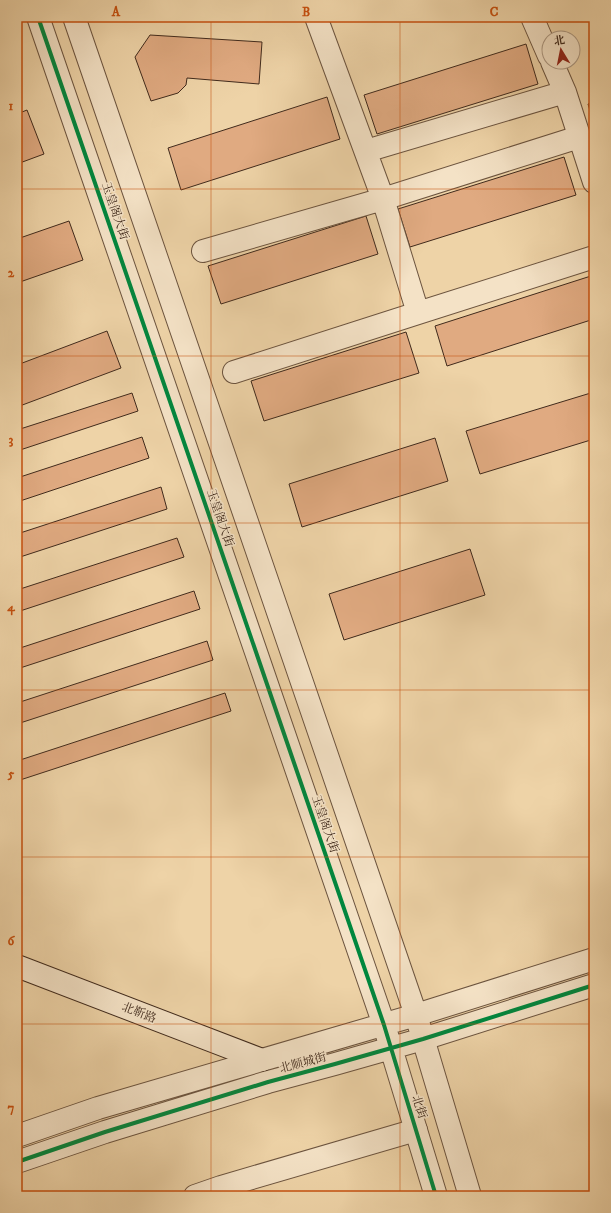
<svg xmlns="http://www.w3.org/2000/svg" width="611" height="1213" viewBox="0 0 611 1213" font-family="'IM FELL DW Pica','Noto Serif SC',serif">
<rect width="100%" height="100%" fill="#eed3a7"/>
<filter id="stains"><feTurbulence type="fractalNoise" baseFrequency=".005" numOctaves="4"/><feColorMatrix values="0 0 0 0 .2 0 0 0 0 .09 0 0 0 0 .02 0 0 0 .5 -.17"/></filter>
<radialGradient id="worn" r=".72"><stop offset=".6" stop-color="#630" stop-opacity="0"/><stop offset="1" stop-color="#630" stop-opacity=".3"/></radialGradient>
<path fill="#e0aa81" stroke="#402a1c" d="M 150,35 L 262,42 L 259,84 L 187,78 L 186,85 L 178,93 L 151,101 L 135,57 Z
M 526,44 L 538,84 L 377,134 L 364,95 Z
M 327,97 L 340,139 L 181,190 L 168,148 Z
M 594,102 L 594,124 L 588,104 Z
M 27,110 L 44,154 L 17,164 L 17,114 Z
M 564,157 L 576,195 L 410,247 L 398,209 Z
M 366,216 L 378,254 L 221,304 L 208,266 Z
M 69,221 L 83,260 L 17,283 L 17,239 Z
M 594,275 L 594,319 L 447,366 L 435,326 Z
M 107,331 L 121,368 L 17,407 L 17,365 Z
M 406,332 L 419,373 L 264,421 L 251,381 Z
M 594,392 L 594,439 L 480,474 L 466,431 Z
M 132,393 L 138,411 L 17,451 L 17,430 Z
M 142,437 L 149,458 L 17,502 L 17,478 Z
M 435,438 L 448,481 L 302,527 L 289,484 Z
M 161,487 L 167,509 L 17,558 L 17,534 Z
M 177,538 L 184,557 L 17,612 L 17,590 Z
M 470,549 L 485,595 L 344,640 L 329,594 Z
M 194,591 L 200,609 L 17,669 L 17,649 Z
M 207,641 L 213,660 L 17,724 L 17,703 Z
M 225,693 L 231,711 L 17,781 L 17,761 Z"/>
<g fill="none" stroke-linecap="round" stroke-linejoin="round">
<g stroke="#6c543f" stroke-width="24">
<path id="minor" d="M 316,17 L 383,199 L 418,313 L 594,257
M 532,17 L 549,56
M 552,62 L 565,92 L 594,182
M 366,151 L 565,92
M 203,251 L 383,199 L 579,137
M 234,372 L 418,313
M 195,1196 L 221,1187 L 416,1130"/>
</g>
<g stroke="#6c543f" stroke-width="24">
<path id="tertiary" d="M 38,17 L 384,1025 L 436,1196
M 74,17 L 416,1015 L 470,1196
M 17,1136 L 98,1108 L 416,1015 L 594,959
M 17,1162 L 105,1132 L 268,1082 L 335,1064 L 423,1039 L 594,985"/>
</g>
<g stroke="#402a1c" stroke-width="24">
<path id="secondary" d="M 17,966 L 262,1060"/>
</g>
<use href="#minor" stroke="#f4e2c6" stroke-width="22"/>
<use href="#tertiary" stroke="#f4e2c6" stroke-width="22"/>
<use href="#secondary" stroke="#f4e2c6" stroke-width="22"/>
<g stroke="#f4e2c6" stroke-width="6">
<path id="cycleway" d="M 38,17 L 384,1025 L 436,1196
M 17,1162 L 105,1132 L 268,1082 L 335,1064 L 423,1039 L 594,985"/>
</g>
<use href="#cycleway" stroke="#00873e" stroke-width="4"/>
</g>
<path fill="none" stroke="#c6500f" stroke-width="1" stroke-opacity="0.55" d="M 211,17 L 211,1196M 400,17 L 400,1196M 17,189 L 594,189M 17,356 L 594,356M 17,523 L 594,523M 17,690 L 594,690M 17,857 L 594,857M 17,1024 L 594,1024"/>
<g text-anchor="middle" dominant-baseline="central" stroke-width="3" stroke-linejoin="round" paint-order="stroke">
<g font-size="12" fill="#402a1c" stroke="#f4e2c6">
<text transform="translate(115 211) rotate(71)">玉皇阁大街</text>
<text transform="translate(220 518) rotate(71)">玉皇阁大街</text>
<text transform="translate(325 824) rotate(71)">玉皇阁大街</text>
<text transform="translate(139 1013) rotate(21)">北靳路</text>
<text transform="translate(303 1063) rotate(-15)">北顺城街</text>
<text transform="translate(419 1107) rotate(72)">北街</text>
</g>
</g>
<rect width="611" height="1213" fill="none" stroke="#eed3a7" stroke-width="44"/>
<g transform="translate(561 50) rotate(350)"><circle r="19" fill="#f4e2c6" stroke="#ac9882"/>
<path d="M0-3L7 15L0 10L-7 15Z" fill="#8f2418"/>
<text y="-6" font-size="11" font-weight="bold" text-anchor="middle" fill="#402a1c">北</text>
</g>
<rect x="22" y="22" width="567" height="1169" fill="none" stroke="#c6500f" stroke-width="1.5"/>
<g font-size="13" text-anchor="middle" font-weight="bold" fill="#c6500f">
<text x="116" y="16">A</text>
<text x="306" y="16">B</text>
<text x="494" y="16">C</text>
<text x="11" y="110">1</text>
<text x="11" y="277">2</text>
<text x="11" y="444">3</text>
<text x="11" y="611">4</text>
<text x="11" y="778">5</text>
<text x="11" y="945">6</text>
<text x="11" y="1112">7</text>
</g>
<rect width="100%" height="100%" filter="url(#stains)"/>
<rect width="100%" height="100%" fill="url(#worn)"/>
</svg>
